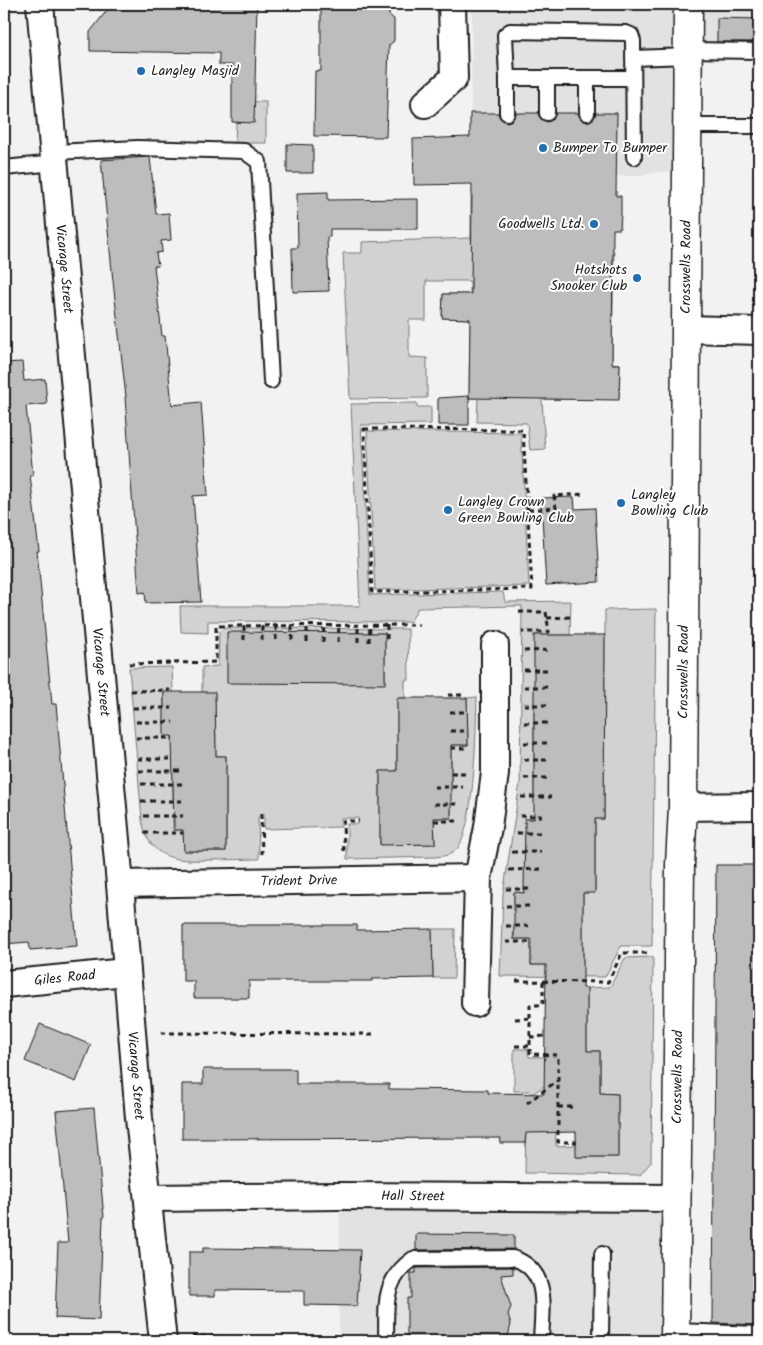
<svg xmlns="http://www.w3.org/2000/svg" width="763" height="1345" viewBox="0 0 763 1345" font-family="Kalam,sans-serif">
<rect width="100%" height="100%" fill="#f2f2f2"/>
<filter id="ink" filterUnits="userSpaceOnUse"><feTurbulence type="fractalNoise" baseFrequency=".02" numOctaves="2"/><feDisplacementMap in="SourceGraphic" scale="10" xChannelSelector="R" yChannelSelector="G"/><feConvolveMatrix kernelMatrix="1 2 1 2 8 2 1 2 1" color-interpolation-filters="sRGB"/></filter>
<g filter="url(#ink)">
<path fill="#e2e2e2" d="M 472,4 L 759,4 L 759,45 L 688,44 L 688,172 L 662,172 L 637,176 L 470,175 Z
M 340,1196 L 677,1198 L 675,1341 L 339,1341 Z"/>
<path fill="#d2d2d2" stroke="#777" fill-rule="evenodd" d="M 237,101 L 266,102 L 266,143 L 235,143 Z
M 471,195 L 575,196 L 574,251 L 614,251 L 612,363 L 620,364 L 619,399 L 542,399 L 545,449 L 530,450 L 527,423 L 477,422 L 478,398 L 469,398 L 470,319 L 442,318 L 443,294 L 470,294 L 470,281 L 426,281 L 426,320 L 409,320 L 409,357 L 427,358 L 427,398 L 350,399 L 343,253 L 362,253 L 362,242 L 471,238 Z
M 417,403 L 417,407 L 431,407 L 431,424 L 361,425 L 370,595 L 503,592 L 505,602 L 571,601 L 570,635 L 534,635 L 551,708 L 534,708 L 534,757 L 551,781 L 534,781 L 534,793 L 551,819 L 524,819 L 525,830 L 542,830 C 518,863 520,859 541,893 L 514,893 L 514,903 L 531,928 L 514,928 L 513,939 L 531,939 L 531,965 L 583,965 L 583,893 L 595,892 L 595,819 L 604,819 L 605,610 L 656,609 L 652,946 L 621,946 L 605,977 L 500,976 L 503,895 L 520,783 L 522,606 L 418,608 L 410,622 L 208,621 L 208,633 L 181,632 L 180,606 L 360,606 L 351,404 Z
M 367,431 L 521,433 L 529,586 L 375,590 Z
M 227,628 L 408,629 L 409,680 L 405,680 L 405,698 L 397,698 L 397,771 L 380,771 L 380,844 L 435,844 L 434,818 L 451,818 L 451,807 L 434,784 L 451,784 L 451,745 L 468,745 L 467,698 L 477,697 C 476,726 475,831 456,850 C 450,856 443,856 435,857 L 347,859 L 347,824 L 358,824 L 358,818 L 341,818 L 341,827 L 264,829 L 264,813 L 258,817 L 259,859 C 243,859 228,860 212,860 C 177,861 149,861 142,820 L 129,668 L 172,667 L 173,692 L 164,693 L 164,705 L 173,736 L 183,786 L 173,786 L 173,799 L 183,818 L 173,818 L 173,830 L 184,830 L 184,851 L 226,851 L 226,756 L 216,756 L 215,693 L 202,692 L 202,667 L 218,666 L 219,632 L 223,629 ZM 278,633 L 385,633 L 385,683 Z
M 432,929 L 455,929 L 454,978 L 433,978 Z
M 653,957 L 651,1162 L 640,1175 L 525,1173 L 526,1123 L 555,1087 L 556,1146 L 576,1145 L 577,1157 L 618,1157 L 618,1094 L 600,1093 L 600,1051 L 587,1051 L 587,988 L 610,987 L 625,958 Z
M 514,1049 L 528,1049 L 529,1057 L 555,1057 L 555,1079 L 532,1094 L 529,1091 L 514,1091 Z"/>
<path fill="#bdbdbd" stroke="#1c1c1c" d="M 136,4 L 257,4 L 254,123 L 232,122 L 232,65 L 219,65 L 219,53 L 90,51 L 90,32 L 108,9 Z
M 321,4 L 389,4 L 389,15 L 394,19 L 394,41 L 389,45 L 386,137 L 314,136 L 315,71 L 321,71 Z
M 717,18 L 759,19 L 759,42 L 717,42 Z
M 470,113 L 498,113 L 500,118 L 507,122 L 512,120 L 516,113 L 538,113 L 540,118 L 547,122 L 552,120 L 556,113 L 578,113 L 582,120 L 587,122 L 594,118 L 596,113 L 617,113 L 616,196 L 621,196 L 621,213 L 620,229 L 613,229 L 612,364 L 620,364 L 619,400 L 469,398 L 470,319 L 442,318 L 443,294 L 471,294 L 472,184 L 414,185 L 413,139 L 470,137 Z
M 287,144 L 313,145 L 313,173 L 287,173 Z
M 150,157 L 156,214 L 169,213 L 171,240 L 161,241 L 162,252 L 156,253 L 158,266 L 154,266 L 162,336 L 165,336 L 172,405 L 201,402 L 208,495 L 193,496 L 201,602 L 146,603 L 145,592 L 139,593 L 125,397 L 126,397 L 113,281 L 101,160 Z
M 328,192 L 328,200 L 418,199 L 418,229 L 330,229 L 330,237 L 327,237 L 329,291 L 293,292 L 292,248 L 298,248 L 297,193 Z
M 22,362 L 24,381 L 45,379 L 47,404 L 26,406 L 33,475 L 30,475 L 39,551 L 37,551 L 52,704 L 56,704 L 77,946 L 30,950 L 29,942 L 4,944 L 4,363 Z
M 469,396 L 469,425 L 438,425 L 438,398 Z
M 574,497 L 575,509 L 595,508 L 599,582 L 546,585 L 541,498 Z
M 227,632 L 385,633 L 385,684 L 227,683 Z
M 534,635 L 605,635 L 604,819 L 595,819 L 595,893 L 583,893 L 583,988 L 587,988 L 587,1051 L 600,1051 L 600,1093 L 618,1094 L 618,1157 L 576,1157 L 576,1132 L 526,1133 L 525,1143 L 500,1143 L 501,1138 L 182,1139 L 182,1084 L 203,1084 L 203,1069 L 296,1069 L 296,1084 L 389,1084 L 389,1089 L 488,1090 L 488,1093 L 544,1094 L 546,965 L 531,965 L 531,939 L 514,939 L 514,892 L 524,893 L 525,819 L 534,819 Z
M 164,692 L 215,692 L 216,756 L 226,756 L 226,851 L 184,851 L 183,830 L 174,830 L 172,736 L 164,736 Z
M 397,698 L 467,698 L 468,745 L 451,745 L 451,818 L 434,818 L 435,844 L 380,845 L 380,771 L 397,771 Z
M 716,865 L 759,865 L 759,1325 L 713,1323 Z
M 183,925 L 357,925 L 357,930 L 432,929 L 433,978 L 372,979 L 372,981 L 249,981 L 249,998 L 194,998 L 194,981 L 183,981 Z
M 40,1024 L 91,1045 L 76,1082 L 25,1061 Z
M 94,1108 L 104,1218 L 103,1218 L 99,1320 L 55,1318 L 58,1243 L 68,1243 L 56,1111 Z
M 416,1234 L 514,1235 L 514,1249 L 416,1250 Z
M 203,1248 L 360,1250 L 357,1306 L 304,1305 L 304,1291 L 215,1290 L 215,1296 L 189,1296 L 189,1252 L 203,1252 Z
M 511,1267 L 513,1268 L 513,1274 L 501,1275 L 511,1307 L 508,1314 L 511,1324 L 507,1341 L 407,1341 L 407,1298 L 411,1298 L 411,1273 L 416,1273 L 416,1268 Z"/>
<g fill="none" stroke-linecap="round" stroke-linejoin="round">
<g stroke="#1c1c1c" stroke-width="18">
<path id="lane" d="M 688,50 L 759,51
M 633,58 L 688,56
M 547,78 L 587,78 L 587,113
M 587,78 L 633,78
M 507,113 L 507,78
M 547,113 L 547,78 L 507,78 L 505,35 L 510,31 L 626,33 L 631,35 L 633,41 L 634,157
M 688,126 L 759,126
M 54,152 L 138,148 L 244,151 L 259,162 L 271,381
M 4,168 L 55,163
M 386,1341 C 387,1306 381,1282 413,1259 L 513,1258 C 551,1271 542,1309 541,1341
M 601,1341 L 602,1254"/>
</g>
<g stroke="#1c1c1c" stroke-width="30">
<g id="street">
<path id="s1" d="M 40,4 L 120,884 L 139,1118 L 163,1341"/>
<path d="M 425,104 L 454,78 L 452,4"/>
<path d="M 686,329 L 759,331"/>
<path d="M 683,807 L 759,806"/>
<path id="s2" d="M 120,884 L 478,878"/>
<path id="s3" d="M 4,984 L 126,972"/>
<path d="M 475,1003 L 478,878 L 488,827 L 495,773 L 495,645"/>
<path id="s4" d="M 149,1198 L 340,1196 L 677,1198"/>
<path d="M 675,1337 L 759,1340"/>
</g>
</g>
<g stroke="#1c1c1c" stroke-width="31">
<g id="secondary">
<path id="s5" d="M 675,1341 L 680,865 L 683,807 L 688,4"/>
</g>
</g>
<path stroke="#1c1c1c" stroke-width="3" stroke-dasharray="5 4" stroke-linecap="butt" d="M 364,429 L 523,430 L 532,589 L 372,592 Z
M 528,510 L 556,508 L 554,496 L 584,494
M 519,612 L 546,612 L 549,632 L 522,632
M 547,618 L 570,617
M 387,625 L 387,641
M 244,626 L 244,641
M 262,626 L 262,641
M 276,626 L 276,641
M 292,626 L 292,642
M 307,642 L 307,625
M 323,642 L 324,625
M 338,642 L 339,625
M 358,642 L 358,625
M 369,642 L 370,625
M 524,651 L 551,650
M 129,664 L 216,662 L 216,626 L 420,625
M 524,670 L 551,670
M 524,687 L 551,687
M 131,691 L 170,690
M 448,695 L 465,695
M 524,705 L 551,705
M 133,708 L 172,708
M 450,712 L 465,712
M 136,722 L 173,722
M 524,723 L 551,723
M 450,731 L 465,731
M 136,738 L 173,738
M 524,743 L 551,743
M 451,748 L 465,748
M 138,759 L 173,759
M 524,760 L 551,760
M 139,771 L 183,771
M 451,773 L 465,773
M 524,778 L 550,778
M 141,784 L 183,784
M 434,787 L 463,787
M 521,797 L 551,797
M 141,801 L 183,801
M 434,804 L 461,804
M 261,814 L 262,854
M 144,816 L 183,816
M 520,816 L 542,816
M 434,821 L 458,821
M 144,833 L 183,833
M 517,833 L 541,833
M 344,851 L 343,821 L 359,821
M 512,852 L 541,852
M 509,870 L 541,869
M 506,889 L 530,889
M 506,906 L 530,906
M 506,926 L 531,926
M 506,942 L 531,942
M 516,981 L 608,982 L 622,953 L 650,953
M 543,981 L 543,1005 L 530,1005 L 530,1054 L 558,1055 L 558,1142 L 577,1142
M 515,1019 L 531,1018
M 161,1033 L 377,1034
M 530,1037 L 546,1036
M 515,1046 L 530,1046
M 527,1103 L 558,1080
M 558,1107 L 576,1107
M 192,1336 L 229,1337"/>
<use href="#lane" stroke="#fff" stroke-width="14"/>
<use href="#street" stroke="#fff" stroke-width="26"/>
<use href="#secondary" stroke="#fff" stroke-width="28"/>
</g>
</g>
<g fill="#1f6fb2" stroke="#fff" stroke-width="2">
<circle cx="141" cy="71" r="5"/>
<circle cx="543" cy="148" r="5"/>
<circle cx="594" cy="224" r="5"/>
<circle cx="637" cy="278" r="5"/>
<circle cx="621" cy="503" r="5"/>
<circle cx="448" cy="510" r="5"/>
</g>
<g text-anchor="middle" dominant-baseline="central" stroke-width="4" stroke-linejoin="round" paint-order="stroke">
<g font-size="14" fill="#1c1c1c" stroke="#fff" text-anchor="start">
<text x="151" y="71">Langley Masjid</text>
<text x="553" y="148">Bumper To Bumper</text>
<text x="584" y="224" text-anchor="end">Goodwells Ltd.</text>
<text x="627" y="270" text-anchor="end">Hotshots<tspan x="627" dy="16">Snooker Club</tspan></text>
<text x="631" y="495">Langley<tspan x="631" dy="16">Bowling Club</tspan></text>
<text x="458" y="502">Langley Crown<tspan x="458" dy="16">Green Bowling Club</tspan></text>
</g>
<g font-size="14" fill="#1c1c1c" stroke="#fff">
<text stroke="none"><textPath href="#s5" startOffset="1074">Crosswells Road</textPath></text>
<text stroke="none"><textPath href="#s1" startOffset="266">Vicarage Street</textPath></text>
<text stroke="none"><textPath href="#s1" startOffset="671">Vicarage Street</textPath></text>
<text stroke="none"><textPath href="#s5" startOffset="669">Crosswells Road</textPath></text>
<text stroke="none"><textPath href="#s2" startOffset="179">Trident Drive</textPath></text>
<text stroke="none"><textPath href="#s3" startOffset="61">Giles Road</textPath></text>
<text stroke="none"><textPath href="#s1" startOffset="1076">Vicarage Street</textPath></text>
<text stroke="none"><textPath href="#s5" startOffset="264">Crosswells Road</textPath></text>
<text stroke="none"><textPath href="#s4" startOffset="264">Hall Street</textPath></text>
</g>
</g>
<rect width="763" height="1345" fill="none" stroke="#fff" stroke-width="20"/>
<rect x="10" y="10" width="743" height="1325" fill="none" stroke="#1c1c1c" stroke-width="2" filter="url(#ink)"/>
</svg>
